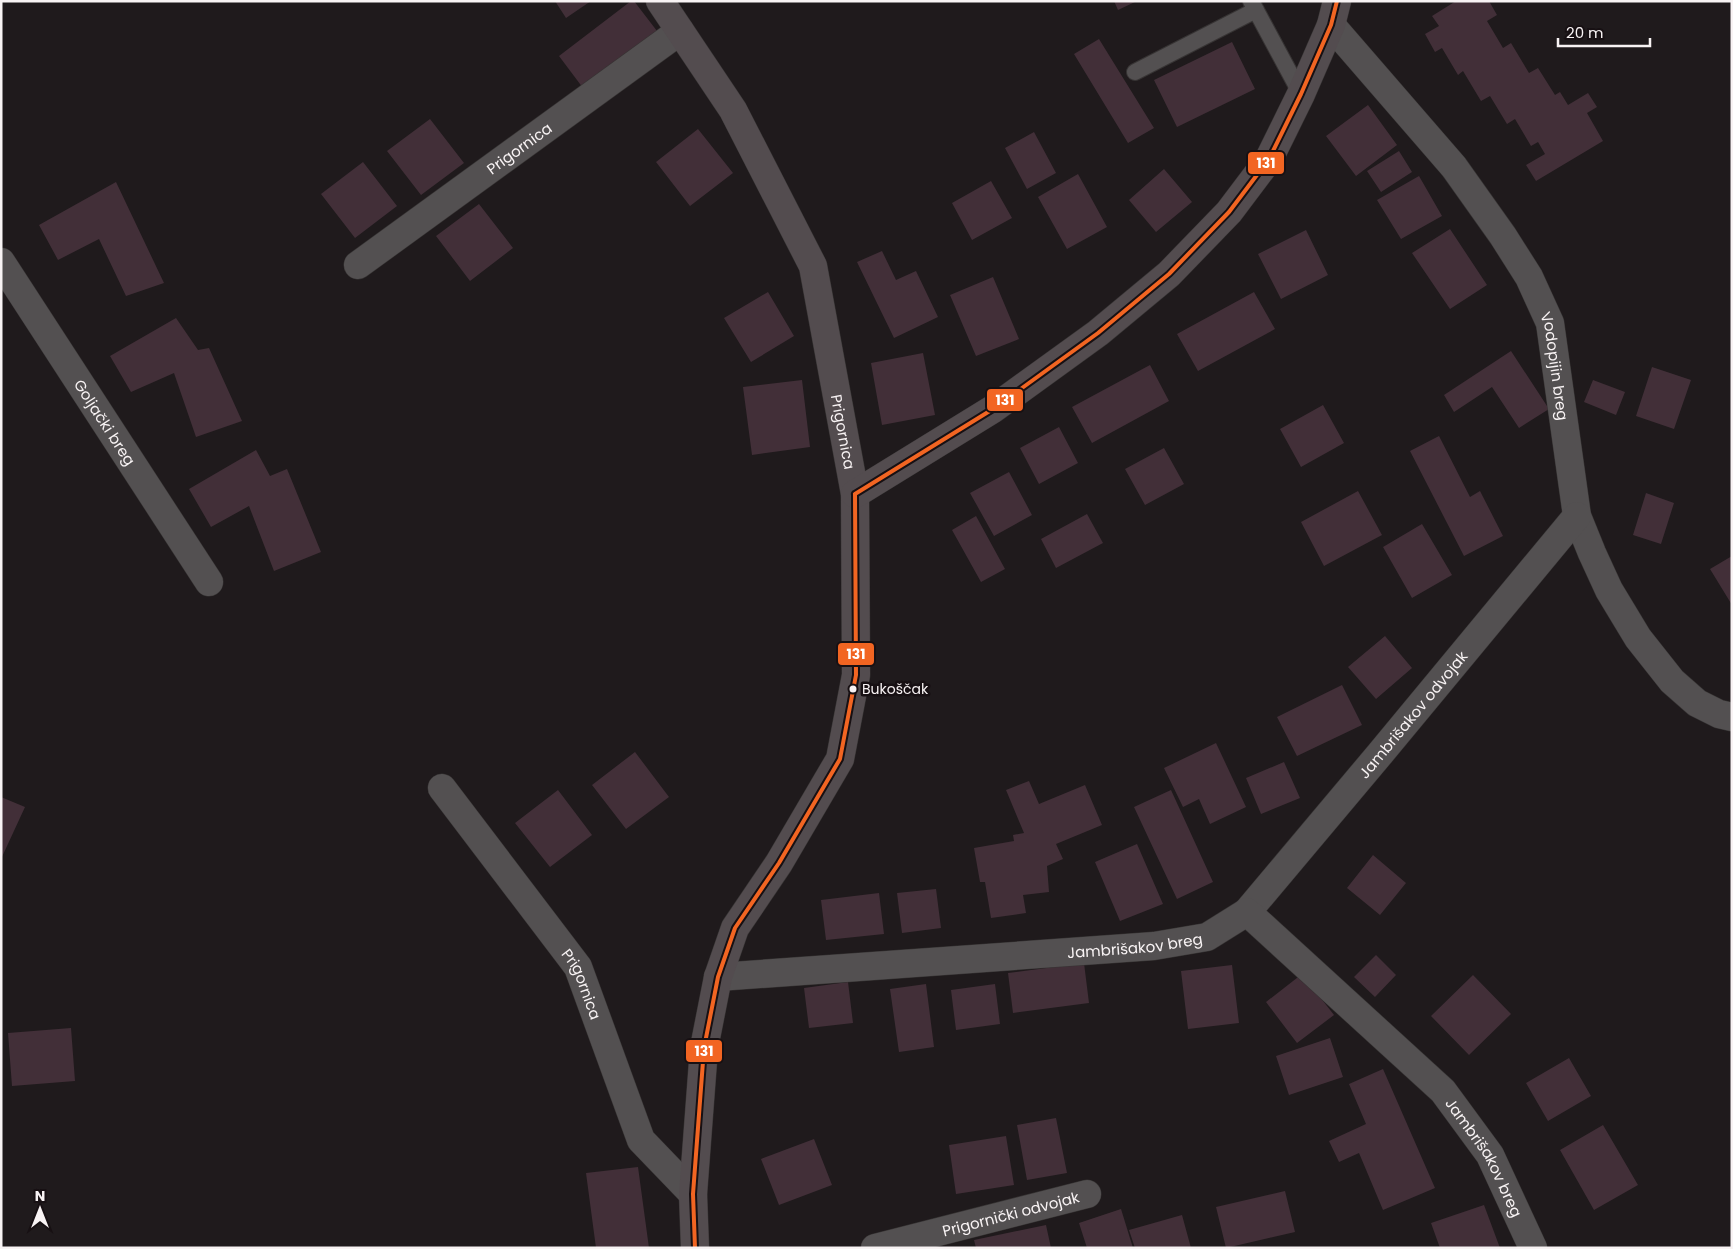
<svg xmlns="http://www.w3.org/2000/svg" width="1733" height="1249" viewBox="0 0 1733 1249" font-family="Poppins,sans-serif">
<rect width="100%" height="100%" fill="#1f1a1c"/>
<path fill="#422f38" d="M 555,1 L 591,1 L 566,18 Z
M 631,1 L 634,1 L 657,31 L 583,88 L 559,56 Z
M 1114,1 L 1137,1 L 1118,10 Z
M 1456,1 L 1489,1 L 1497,15 L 1487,21 L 1503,48 L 1511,43 L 1529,73 L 1538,68 L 1555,95 L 1560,92 L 1568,105 L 1588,93 L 1597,107 L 1587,113 L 1603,141 L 1536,181 L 1526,165 L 1545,154 L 1538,142 L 1531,146 L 1515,119 L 1507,124 L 1490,96 L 1481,101 L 1463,71 L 1458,75 L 1442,48 L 1435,52 L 1425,34 L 1439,26 L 1432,16 Z
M 1099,39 L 1154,128 L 1128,143 L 1074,54 Z
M 1232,42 L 1255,89 L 1177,127 L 1154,80 Z
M 1368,105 L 1397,145 L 1356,176 L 1326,136 Z
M 430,119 L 464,163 L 421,195 L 387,151 Z
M 698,129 L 733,173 L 690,206 L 656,162 Z
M 1034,132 L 1056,173 L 1027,189 L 1005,148 Z
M 1399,151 L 1412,172 L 1381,192 L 1367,171 Z
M 363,162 L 397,206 L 355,238 L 321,194 Z
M 1164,169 L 1192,202 L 1156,232 L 1129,200 Z
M 1078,174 L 1107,227 L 1067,249 L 1038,197 Z
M 1419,176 L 1442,216 L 1401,239 L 1377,200 Z
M 991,181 L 1012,218 L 972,240 L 952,203 Z
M 116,182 L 164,283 L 126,296 L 99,239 L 58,260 L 39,225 Z
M 479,204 L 513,248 L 470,281 L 436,236 Z
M 1450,229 L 1487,285 L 1450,309 L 1412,253 Z
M 1306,230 L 1328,275 L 1281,299 L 1258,254 Z
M 882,251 L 896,280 L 916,271 L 938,317 L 894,338 L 857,262 Z
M 993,277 L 1019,339 L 976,356 L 950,295 Z
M 768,292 L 794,336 L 751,362 L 724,318 Z
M 1254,292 L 1275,329 L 1198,371 L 1177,334 Z
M 176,318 L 198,350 L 209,348 L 242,421 L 196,437 L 174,373 L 131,392 L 110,356 Z
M 1511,351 L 1549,409 L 1519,428 L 1492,387 L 1454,412 L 1444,395 Z
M 923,353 L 935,415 L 882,425 L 871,363 Z
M 1150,365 L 1169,401 L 1092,443 L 1072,407 Z
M 1652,367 L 1691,380 L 1674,429 L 1636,416 Z
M 802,380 L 810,447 L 752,455 L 743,387 Z
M 1593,380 L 1625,392 L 1616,415 L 1584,402 Z
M 1323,405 L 1344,443 L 1301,467 L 1280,429 Z
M 1059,427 L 1078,463 L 1039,484 L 1020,448 Z
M 1439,436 L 1470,497 L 1480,491 L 1503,536 L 1464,556 L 1410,451 Z
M 1164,448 L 1184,484 L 1145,505 L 1125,469 Z
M 256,450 L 270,476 L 287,469 L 321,552 L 274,571 L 249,506 L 211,527 L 189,489 Z
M 1009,472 L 1032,515 L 994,536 L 970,493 Z
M 1358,491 L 1382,535 L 1324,566 L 1301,522 Z
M 1646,493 L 1674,503 L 1661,544 L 1633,535 Z
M 1087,514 L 1103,543 L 1056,568 L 1041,539 Z
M 976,516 L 1005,569 L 981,582 L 952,530 Z
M 1422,524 L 1452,575 L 1412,598 L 1383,547 Z
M 1732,556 L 1732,605 L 1710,569 Z
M 1385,636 L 1412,668 L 1376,699 L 1348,667 Z
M 1342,685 L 1362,725 L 1297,756 L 1277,717 Z
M 1216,743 L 1246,807 L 1210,824 L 1199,799 L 1183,807 L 1164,768 Z
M 635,752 L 669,797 L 626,829 L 592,785 Z
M 1284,762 L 1300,798 L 1261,814 L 1246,778 Z
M 1029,781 L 1039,804 L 1085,785 L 1102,825 L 1056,844 L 1063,859 L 1047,866 L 1049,892 L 1023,895 L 1026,913 L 991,918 L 985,882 L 980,882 L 974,848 L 1014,841 L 1013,835 L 1024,833 L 1006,790 Z
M 558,790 L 592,835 L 550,867 L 515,823 Z
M 1171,790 L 1213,882 L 1177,899 L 1134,807 Z
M 1,797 L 25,807 L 1,859 Z
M 1137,844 L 1163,904 L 1120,921 L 1095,862 Z
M 1373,855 L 1406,883 L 1380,915 L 1347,888 Z
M 936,889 L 941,928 L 902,933 L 897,893 Z
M 879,893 L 884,934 L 826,940 L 821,900 Z
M 1376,955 L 1396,975 L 1375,997 L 1354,977 Z
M 1084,963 L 1089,1003 L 1013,1013 L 1008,973 Z
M 1232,965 L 1239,1023 L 1188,1029 L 1181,971 Z
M 1302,974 L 1334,1015 L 1297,1043 L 1266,1002 Z
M 1473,975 L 1511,1014 L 1469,1055 L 1431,1016 Z
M 848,982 L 853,1023 L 809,1028 L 804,988 Z
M 926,984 L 934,1047 L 899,1052 L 890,989 Z
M 995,984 L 1000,1024 L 956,1030 L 951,990 Z
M 71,1028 L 75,1081 L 12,1086 L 8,1033 Z
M 1330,1038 L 1343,1077 L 1289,1095 L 1276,1056 Z
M 1569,1058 L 1591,1096 L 1548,1121 L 1526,1083 Z
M 1383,1069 L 1435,1188 L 1383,1210 L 1359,1153 L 1339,1162 L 1329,1141 L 1366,1124 L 1349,1084 Z
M 1056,1118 L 1067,1173 L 1027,1180 L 1017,1125 Z
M 1603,1125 L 1638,1185 L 1594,1210 L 1560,1150 Z
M 1006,1136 L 1014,1185 L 956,1194 L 949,1145 Z
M 814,1139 L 832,1185 L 779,1205 L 761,1159 Z
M 638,1167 L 649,1248 L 596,1248 L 586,1173 Z
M 1285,1191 L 1295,1232 L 1226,1248 L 1216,1207 Z
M 1484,1205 L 1500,1248 L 1440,1248 L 1431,1223 Z
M 1121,1209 L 1133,1248 L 1087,1248 L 1079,1223 Z
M 1182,1215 L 1191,1248 L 1135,1248 L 1129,1230 Z
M 1046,1225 L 1051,1248 L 976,1248 L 974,1240 Z"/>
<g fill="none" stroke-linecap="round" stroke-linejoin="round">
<g stroke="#373434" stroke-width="18">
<path id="lane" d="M 1251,1 L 1301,94
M 1135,72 L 1256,10"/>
</g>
<g stroke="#373434" stroke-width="29">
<g id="street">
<path id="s1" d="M 1331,25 L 1454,167 L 1503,236 L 1529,277 L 1550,323 L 1577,516 L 1592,553 L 1609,590 L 1638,638 L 1672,681 L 1697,703 L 1719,714 L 1732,717"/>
<path id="s2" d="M 1,262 L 209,582"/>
<path id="s3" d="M 358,265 L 680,31"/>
<path id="s4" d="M 442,788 L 578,967 L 641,1140 L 693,1194"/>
<path id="s5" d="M 1247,912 L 1379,755 L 1577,516"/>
<path id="s6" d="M 718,977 L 1154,946 L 1207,937 L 1247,912 L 1443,1091 L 1490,1155 L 1533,1248"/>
<path id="s7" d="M 875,1248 L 1087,1194"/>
</g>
</g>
<g stroke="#373434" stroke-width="29">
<g id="secondary">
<path id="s8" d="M 660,1 L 733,110 L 813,266 L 855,494 L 856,675 L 840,759 L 779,863 L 735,928 L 718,977 L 704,1048 L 693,1194 L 695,1248"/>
<path d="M 855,494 L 993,409 L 1098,333 L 1169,274 L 1229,212 L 1269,159 L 1301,94 L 1331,25 L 1337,1"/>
</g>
</g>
<use href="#lane" stroke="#535051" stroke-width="16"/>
<use href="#street" stroke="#535051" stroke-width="28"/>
<use href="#secondary" stroke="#534c4f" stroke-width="28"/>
<g stroke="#171013" stroke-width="8">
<path id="bus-1" d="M 855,494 L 993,409 L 1098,333 L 1169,274 L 1229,212 L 1269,159 L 1301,94 L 1331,25 L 1337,1
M 695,1248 L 693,1194 L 704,1048 L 718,977 L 735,928 L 779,863 L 840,759 L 856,675 L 855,494"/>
</g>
<use href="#bus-1" stroke="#f26522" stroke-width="4"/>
</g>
<circle fill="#f8f3f4" stroke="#171013" stroke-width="2" cx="853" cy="689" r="4.5"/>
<g text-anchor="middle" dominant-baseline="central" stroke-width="5" stroke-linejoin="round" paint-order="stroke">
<g font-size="14" fill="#f8f3f4" stroke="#171013" text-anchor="start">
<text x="862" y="689">Bukoščak</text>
</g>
<g font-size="15" fill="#f8f3f4" stroke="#171013">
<text stroke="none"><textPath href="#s3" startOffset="199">Prigornica</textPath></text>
<text stroke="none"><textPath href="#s1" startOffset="415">Vodopijin breg</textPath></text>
<text stroke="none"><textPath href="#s2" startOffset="191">Goljački breg</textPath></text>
<text stroke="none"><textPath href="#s8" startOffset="475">Prigornica</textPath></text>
<text stroke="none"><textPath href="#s5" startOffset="258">Jambrišakov odvojak</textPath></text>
<text stroke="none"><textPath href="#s6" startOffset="418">Jambrišakov breg</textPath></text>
<text stroke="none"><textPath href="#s4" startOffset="242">Prigornica</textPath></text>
<text stroke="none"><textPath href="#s6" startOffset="882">Jambrišakov breg</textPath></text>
<text stroke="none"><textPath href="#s7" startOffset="140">Prigornički odvojak</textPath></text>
</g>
</g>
<g stroke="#171013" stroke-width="2">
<rect x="1247" y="151" width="38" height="24" rx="5" fill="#f26522"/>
<rect x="986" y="388" width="38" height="24" rx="5" fill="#f26522"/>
<rect x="837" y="642" width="38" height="24" rx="5" fill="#f26522"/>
<rect x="685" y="1039" width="38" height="24" rx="5" fill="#f26522"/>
</g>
<g font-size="14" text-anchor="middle" font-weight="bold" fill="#fff">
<text x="1266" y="168">131</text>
<text x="1005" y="405">131</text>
<text x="856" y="659">131</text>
<text x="704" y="1056">131</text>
</g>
<rect width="1733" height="1249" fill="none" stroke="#f8f3f4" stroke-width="5"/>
<g transform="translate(40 1209)" stroke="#171013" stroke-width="4" paint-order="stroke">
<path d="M0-4L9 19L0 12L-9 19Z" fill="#f8f3f4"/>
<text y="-8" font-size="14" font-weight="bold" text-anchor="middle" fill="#f8f3f4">N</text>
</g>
<path d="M1558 38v8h92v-8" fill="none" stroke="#f8f3f4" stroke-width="2.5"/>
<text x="1566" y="38" font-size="15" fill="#f8f3f4" stroke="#171013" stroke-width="4" paint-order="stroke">20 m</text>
</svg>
